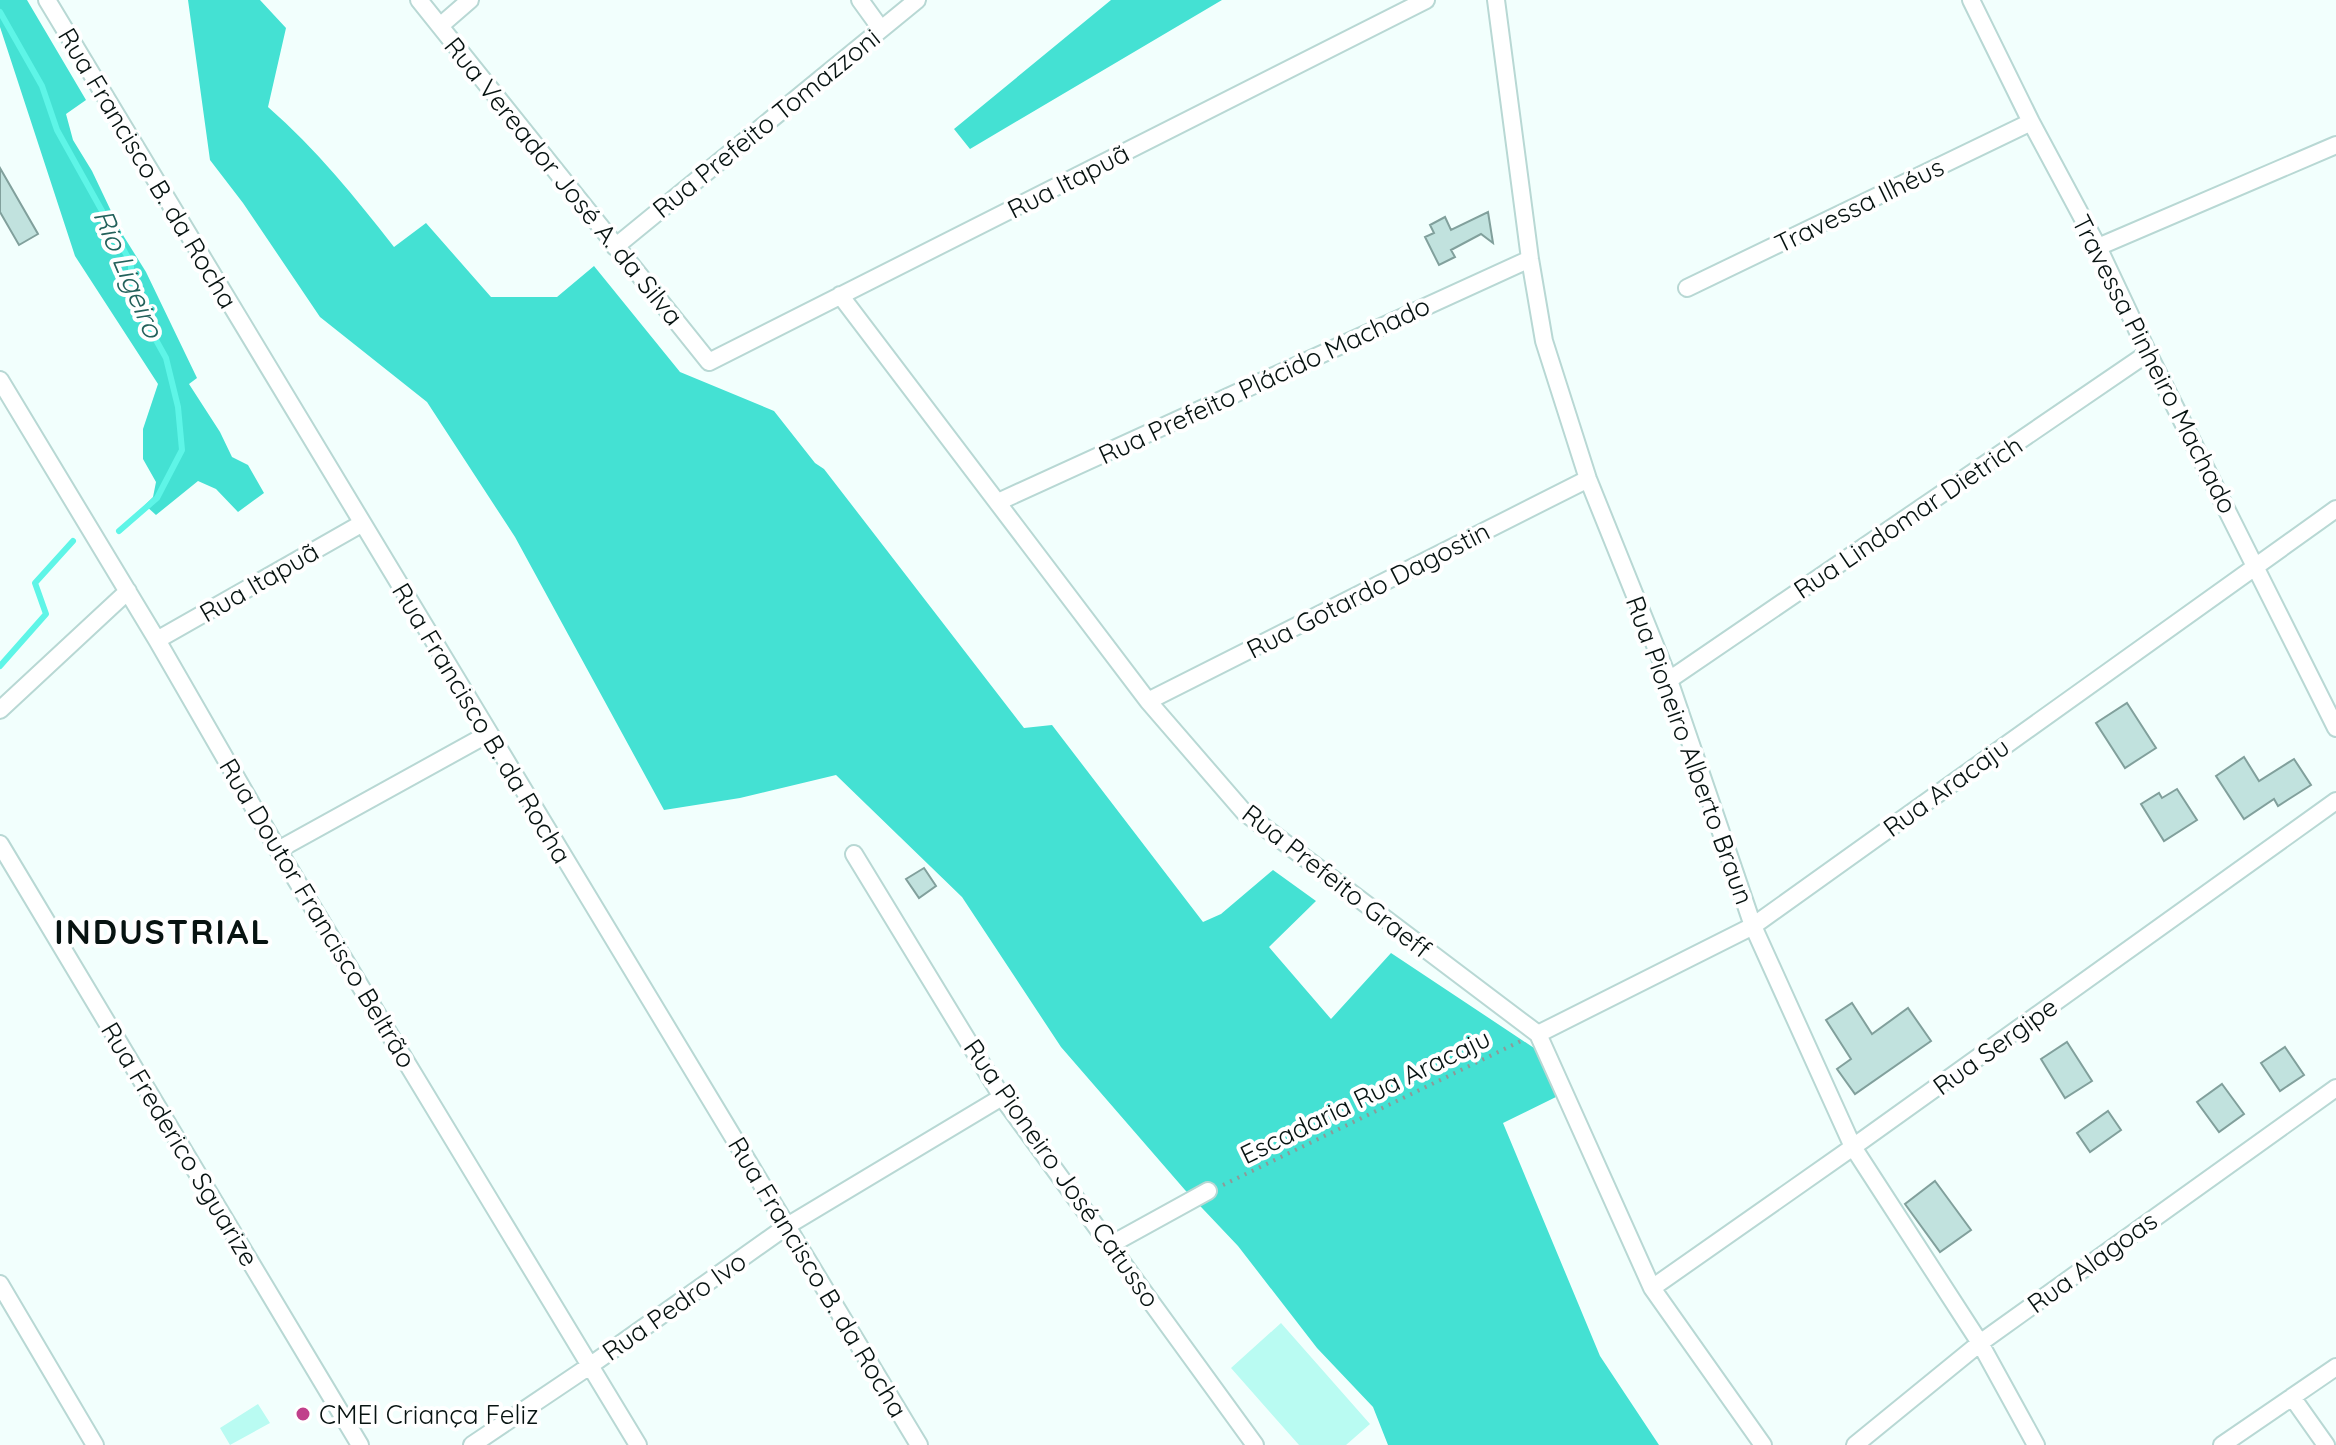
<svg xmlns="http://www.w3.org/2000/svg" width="2336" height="1445" viewBox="0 0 2336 1445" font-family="Quicksand,sans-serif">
<rect width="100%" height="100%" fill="#f2fffd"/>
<path fill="#b9fbf2" d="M 1281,1323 L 1370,1424 L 1346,1445 L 1299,1445 L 1231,1368 Z
M 258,1404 L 270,1423 L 230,1445 L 220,1428 Z"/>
<path fill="#44e1d3" d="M 0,0 L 27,0 L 86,100 L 66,114 L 73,140 L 92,171 L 121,232 L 146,272 L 197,378 L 189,384 L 220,432 L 232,457 L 248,465 L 264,493 L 238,512 L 216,489 L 198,481 L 156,515 L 145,505 L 153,497 L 156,482 L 143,459 L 143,429 L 158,384 L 75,256 L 0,27 Z
M 188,0 L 260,0 L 286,28 L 268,107 C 316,149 355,197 394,247 L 426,223 L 491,297 L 557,297 L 594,266 L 680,372 L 774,411 L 815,463 L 824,469 L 1024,728 L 1052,725 L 1203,922 L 1221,914 L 1273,870 L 1316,901 L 1269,947 L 1331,1019 L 1391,953 L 1537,1050 L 1558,1096 L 1503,1123 L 1600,1356 L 1659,1445 L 1388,1445 L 1373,1407 L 1317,1348 L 1238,1246 L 1185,1190 L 1061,1047 L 962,897 L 836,775 L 740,798 L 664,810 L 515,537 L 427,402 L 320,317 L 243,203 L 210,160 Z
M 1111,0 L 1222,0 L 970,149 L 954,129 Z"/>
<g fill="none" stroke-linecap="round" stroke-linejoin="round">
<path stroke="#5ef5e7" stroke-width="6" d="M 0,12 L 42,86 L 57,130 L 131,263 L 131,295 L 166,358 L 178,407 L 182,450 L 157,498 L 119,531
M 0,666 L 46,614 L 35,583 L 73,541"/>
</g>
<path fill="#c1e2de" stroke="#81a09c" stroke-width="2" d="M 0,168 L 38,234 L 19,245 L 0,212 Z
M 1488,212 L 1493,243 L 1481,234 L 1451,250 L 1455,257 L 1439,265 L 1425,237 L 1434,233 L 1430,225 L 1445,217 L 1451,230 Z
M 2127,703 L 2156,748 L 2125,768 L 2096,723 Z
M 2244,757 L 2259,781 L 2294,759 L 2311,785 L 2278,806 L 2274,799 L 2244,819 L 2216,776 Z
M 2177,789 L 2197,820 L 2164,841 L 2141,804 L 2159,793 L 2162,798 Z
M 924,868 L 936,886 L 919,898 L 906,879 Z
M 1852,1003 L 1872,1034 L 1908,1008 L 1931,1041 L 1855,1094 L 1837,1069 L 1851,1059 L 1826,1020 Z
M 2067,1042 L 2092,1081 L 2065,1098 L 2041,1059 Z
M 2285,1047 L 2304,1075 L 2280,1091 L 2261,1063 Z
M 2222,1084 L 2244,1114 L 2219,1132 L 2197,1102 Z
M 2108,1111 L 2121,1130 L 2090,1152 L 2077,1133 Z
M 1935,1181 L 1971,1230 L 1940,1252 L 1905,1204 Z"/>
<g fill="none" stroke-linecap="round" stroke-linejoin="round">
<g stroke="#b8d8d4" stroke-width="20">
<path id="minor" d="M 47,0 L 919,1445
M 419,0 L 709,362 L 1426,0
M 860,0 L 881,29
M 1496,0 L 1530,259 L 1544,341 L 1588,479 L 1669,680 L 1753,926 L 1853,1147 L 1980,1343 L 2036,1445
M 1971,0 L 2031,122 L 2098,247 L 2148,353 L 2336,728
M 440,26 L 470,0
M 615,247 L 917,0
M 2098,247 L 2336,145
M 1687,288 L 2031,122
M 840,295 L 1148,701 L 1244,812 L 1538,1034 L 1652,1288 L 1763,1445
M 0,380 L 157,640 L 278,850 L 638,1445
M 998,502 L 1530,259
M 157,640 L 361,524
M 1669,680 L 2148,353
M 1148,701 L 1588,479
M 0,710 L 128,591
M 0,844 L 360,1445
M 278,850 L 488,734
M 854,854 L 1002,1097 L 1255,1445
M 1538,1034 L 1753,926 L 2336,509
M 1110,1245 L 1208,1191
M 0,1284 L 95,1445
M 1652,1288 L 1853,1147 L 2336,801
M 2292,1397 L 2326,1445
M 472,1445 L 591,1365 L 787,1226 L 1002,1097
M 1855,1445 L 1980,1343 L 2336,1088
M 2222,1445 L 2336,1367"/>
</g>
<path stroke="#8d9a98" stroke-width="4" stroke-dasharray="2 6" stroke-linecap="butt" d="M 1223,1185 L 1521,1041"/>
<use href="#minor" stroke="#fff" stroke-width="16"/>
</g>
<circle fill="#c0408b" stroke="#fff" stroke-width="3" cx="303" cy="1414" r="8"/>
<g text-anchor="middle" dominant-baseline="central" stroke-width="8" stroke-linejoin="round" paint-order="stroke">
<g font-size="26" fill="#071311" stroke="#fff">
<text transform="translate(766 123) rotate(-39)">Rua Prefeito Tomazzoni</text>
<text transform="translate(148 168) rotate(59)">Rua Francisco B. da Rocha</text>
<text transform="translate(564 181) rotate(51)">Rua Vereador José A. da Silva</text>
<text transform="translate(1068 181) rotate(-27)">Rua Itapuã</text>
<text transform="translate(1859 205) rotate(-26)">Travessa Ilhéus</text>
<text transform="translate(2155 364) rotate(63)">Travessa Pinheiro Machado</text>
<text transform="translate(1264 380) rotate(-25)">Rua Prefeito Plácido Machado</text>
<text transform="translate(1908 517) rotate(-34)">Rua Lindomar Dietrich</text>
<text transform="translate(259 582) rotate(-30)">Rua Itapuã</text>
<text transform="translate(1368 590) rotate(-27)">Rua Gotardo Dagostin</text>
<text transform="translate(482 723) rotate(59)">Rua Francisco B. da Rocha</text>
<text transform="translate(1690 750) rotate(70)">Rua Pioneiro Alberto Braun</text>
<text transform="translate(1946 787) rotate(-36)">Rua Aracaju</text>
<text transform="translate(1337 881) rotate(38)">Rua Prefeito Graeff</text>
<text transform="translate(318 913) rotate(59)">Rua Doutor Francisco Beltrão</text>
<text transform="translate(1995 1046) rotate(-36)">Rua Sergipe</text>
<text transform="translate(1365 1096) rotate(-26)">Escadaria Rua Aracaju</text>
<text transform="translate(180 1144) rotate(59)">Rua Frederico Sguarize</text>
<text transform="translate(1062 1173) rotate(55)">Rua Pioneiro José Catusso</text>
<text transform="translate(2092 1262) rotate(-36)">Rua Alagoas</text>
<text transform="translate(818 1277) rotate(59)">Rua Francisco B. da Rocha</text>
<text transform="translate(674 1306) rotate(-35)">Rua Pedro Ivo</text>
</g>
<g font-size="26" fill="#071311" stroke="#fff" text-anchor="start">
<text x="319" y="1414">CMEI Criança Feliz</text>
</g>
<g font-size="28" font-style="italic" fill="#23615b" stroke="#fff">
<text transform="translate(129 273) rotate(67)">Rio Ligeiro</text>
</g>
<g font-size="34" font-weight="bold" letter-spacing="2" fill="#071311" stroke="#fff">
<text x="163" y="931">INDUSTRIAL</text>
</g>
</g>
</svg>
